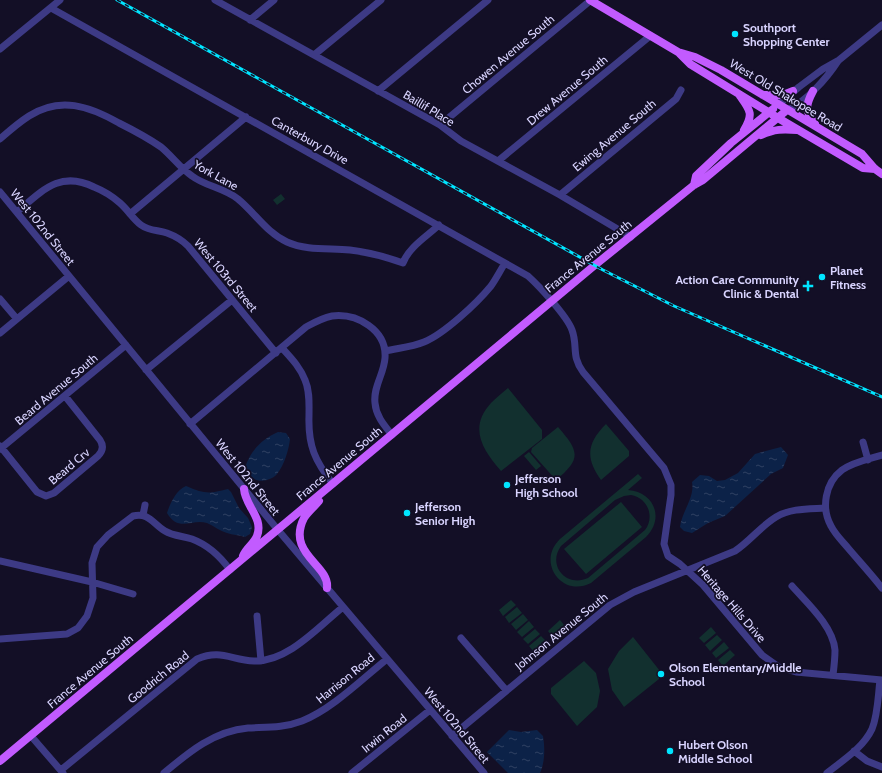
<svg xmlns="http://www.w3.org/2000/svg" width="882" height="773" viewBox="0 0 882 773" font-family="Cabin,sans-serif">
<defs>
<pattern id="water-ripples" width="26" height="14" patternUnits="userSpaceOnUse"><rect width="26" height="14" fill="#0c2248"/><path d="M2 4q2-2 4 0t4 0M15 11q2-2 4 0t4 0" fill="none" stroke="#2f4163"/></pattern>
</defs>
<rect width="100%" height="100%" fill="#130f26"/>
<path fill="#12302f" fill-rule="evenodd" d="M 281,194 L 285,199 L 277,205 L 273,200 Z
M 508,388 L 542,430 L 542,439 L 501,471 C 483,450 468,428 491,403 C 496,398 502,393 508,388 Z
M 606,424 L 629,451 L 629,456 L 601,480 C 585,458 587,443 606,424 Z
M 558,427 C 579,451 582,459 556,480 L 531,452 L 532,448 Z
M 529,452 L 541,466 L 536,470 L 524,456 Z
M 638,474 L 642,478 L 628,490 C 654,492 665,518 646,537 L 591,583 C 562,598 536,562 560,539 ZM 631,495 C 648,498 655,517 645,530 L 588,578 C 566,588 547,565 561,546 L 615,500 L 624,496 Z
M 621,502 L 642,527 L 586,574 L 564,549 Z
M 511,600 L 516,605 L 503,616 L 499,610 Z
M 517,607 L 522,613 L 509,623 L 505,617 Z
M 523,614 L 528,620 L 516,630 L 511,624 Z
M 560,620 L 565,626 L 552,636 L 548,631 Z
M 529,621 L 534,627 L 522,637 L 517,632 Z
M 711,627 L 716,633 L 704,643 L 699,638 Z
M 535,629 L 540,634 L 528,644 L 523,639 Z
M 717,635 L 722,640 L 710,651 L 705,645 Z
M 541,636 L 546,641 L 534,652 L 529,646 Z
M 633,637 L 660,671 L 659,679 L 624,707 L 612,690 L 608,669 L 619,651 Z
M 724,642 L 729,648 L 716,658 L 712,653 Z
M 730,650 L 735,655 L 723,666 L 718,660 Z
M 584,661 L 596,673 L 600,691 L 597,707 L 577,726 L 551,694 L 551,688 Z"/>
<path fill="url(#water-ripples)" d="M 278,432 L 286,433 L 290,439 C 289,449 284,466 277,474 C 275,477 270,479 267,480 C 256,483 250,477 245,468 C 250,451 262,439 278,432 Z
M 781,447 L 788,455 L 783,468 L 771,474 L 725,516 L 708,523 L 692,533 L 684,531 L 680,527 C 682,511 695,498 692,482 L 700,475 L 709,476 L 717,481 L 725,480 L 738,473 L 755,454 Z
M 186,486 C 205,494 208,494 228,489 L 231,492 L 239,508 L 248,518 L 252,527 L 250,534 L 245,537 C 239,535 233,535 227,533 C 220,531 214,526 207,523 C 192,518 179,533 167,513 C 170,504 176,490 186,486 Z
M 509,730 L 521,732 L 537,730 L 543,736 C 545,748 545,762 540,773 L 508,773 L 487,752 Z"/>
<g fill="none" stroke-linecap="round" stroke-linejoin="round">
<path stroke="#3d3a85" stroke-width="7" d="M 215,0 L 440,125 L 461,141 L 560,195 L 631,237
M 51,8 L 528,276 C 539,286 567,316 572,330 C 578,346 571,356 583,372 L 664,468 L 671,485 L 671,495 L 664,544 L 668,556 L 680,564 L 703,585 L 762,655 L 779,667 L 796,672 L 882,680
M 250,20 L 274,0
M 0,49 L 60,0
M 314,55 L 381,0
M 378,91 L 488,0
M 778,105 L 799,87 L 823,69 L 839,60 L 882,25
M 787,110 C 806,102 827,78 838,61
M 440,125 L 591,0
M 0,139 C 9,131 18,123 29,116 C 60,96 89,106 119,123 C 133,130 148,138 161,147 C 172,156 180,168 192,176 C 205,186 224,188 238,199 C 255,213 267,233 287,242 C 307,251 329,248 350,250 C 368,252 386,257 403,263 C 409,247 426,237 439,225
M 498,161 L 650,36
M 0,192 L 278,530 L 484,773
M 560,195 L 676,99 L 681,90
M 17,212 C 42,191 60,170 94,187 C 104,191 112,196 120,203 C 128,210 133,219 141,225 C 149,231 158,230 167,233 C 175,236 182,240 188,246 L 276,353
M 130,214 L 246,117
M 0,299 L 17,319
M 0,333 L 69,276
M 282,348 C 291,358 300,367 305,380 C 310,391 309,404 309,416 C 308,446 315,461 333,484
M 385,351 C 398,348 412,347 424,342 C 444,334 477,303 491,286 C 496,279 500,271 505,263
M 146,370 L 232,300
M 190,424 L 306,327 C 315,322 322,318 332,316 C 357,313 387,330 385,358 C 384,374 373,387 375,403 C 376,416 384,425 392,435
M 863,442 L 868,460
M 0,446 L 37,492 L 46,496 L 54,493 L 98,456 C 103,451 104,446 100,440 L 65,396
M 0,449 L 126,345
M 882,455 C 869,459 853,462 842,470 C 825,483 821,508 831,526 C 835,534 842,541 848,548 C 859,561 871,574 882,588
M 143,515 L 145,505
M 0,561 L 92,582 L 133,594
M 792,586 C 807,603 833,626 835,650 C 835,659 834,667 833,675
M 257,616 L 261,661
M 461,638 L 506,690
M 0,639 L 67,634 L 78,628 L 87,616 L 93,598 L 92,563 L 97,547 L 108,535 L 133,516 C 149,512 153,524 165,531 C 173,536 183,536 192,539 C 208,545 220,556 230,570
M 31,736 L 63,773
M 452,736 L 610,605 L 634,592 L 735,551 C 750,541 761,526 776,517 C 791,508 809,509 825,508
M 854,751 L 867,761 L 882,767
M 61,770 L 197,659 C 221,649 231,660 254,661 C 288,662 318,627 343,607
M 164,773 C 189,752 214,731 248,728 C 266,727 284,728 302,721 C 332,709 361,680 387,659
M 352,773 L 430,710
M 827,773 C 843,760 863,748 872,729 C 878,714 878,696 880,680"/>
<path stroke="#c25bff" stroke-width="8" d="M 590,0 L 678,52 L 695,57 L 721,70 L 862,154 L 875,169 L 882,174
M 680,54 L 690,64 L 778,118 L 863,168 L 875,169
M 813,91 C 805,106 805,111 815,124
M 763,95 L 783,95 L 793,91
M 740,96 C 750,110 754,114 744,130
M 761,135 C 775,129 782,129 797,130
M 694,185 L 696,176 L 731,143 L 773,109
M 319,501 C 314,507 308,512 304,518 C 286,554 330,565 327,588
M 243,556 C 246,548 254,544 257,536 C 264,518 245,506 244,489
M 0,761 L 595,265 L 694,185 L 703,180 L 787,110"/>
<g stroke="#00e5ff" stroke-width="3">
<path id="rail" d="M 117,0 L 603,270 L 674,306 L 882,397"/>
</g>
<use href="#rail" stroke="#130f26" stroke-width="1.5" stroke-dasharray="4.5" stroke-linecap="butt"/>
</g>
<g fill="#00e5ff" stroke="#130f26" stroke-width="1.5">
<circle cx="735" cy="34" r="4"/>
<circle cx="822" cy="277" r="4"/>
<path d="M806 280h4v4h4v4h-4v4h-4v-4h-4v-4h4z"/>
<circle cx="507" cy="485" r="4"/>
<circle cx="407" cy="513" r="4"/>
<circle cx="661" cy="674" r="4"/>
<circle cx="670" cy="751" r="4"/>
</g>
<g text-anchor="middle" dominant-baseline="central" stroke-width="3.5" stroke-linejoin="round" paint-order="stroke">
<g font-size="12" font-weight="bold" fill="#d9d4ff" stroke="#130f26" text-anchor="start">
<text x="743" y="27">Southport<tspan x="743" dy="14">Shopping Center</tspan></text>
<text x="830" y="270">Planet<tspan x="830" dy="14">Fitness</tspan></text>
<text x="799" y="279" text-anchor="end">Action Care Community<tspan x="799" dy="14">Clinic &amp; Dental</tspan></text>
<text x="515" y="478">Jefferson<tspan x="515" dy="14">High School</tspan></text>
<text x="415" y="506">Jefferson<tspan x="415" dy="14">Senior High</tspan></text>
<text x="669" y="667">Olson Elementary/Middle<tspan x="669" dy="14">School</tspan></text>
<text x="678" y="744">Hubert Olson<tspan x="678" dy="14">Middle School</tspan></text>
</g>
<g font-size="12" fill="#d9d4ff" stroke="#130f26">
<text transform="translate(508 54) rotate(-40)">Chowen Avenue South</text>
<text transform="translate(567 90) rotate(-40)">Drew Avenue South</text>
<text transform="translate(786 95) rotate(31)">West Old Shakopee Road</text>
<text transform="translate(429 108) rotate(31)">Baillif Place</text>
<text transform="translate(614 135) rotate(-40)">Ewing Avenue South</text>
<text transform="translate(310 140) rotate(29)">Canterbury Drive</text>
<text transform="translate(216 175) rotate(29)">York Lane</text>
<text transform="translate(43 227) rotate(51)">West 102nd Street</text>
<text transform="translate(588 256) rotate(-39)">France Avenue South</text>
<text transform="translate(226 275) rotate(50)">West 103rd Street</text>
<text transform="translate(56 389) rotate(-40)">Beard Avenue South</text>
<text transform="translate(339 463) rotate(-40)">France Avenue South</text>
<text transform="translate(69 466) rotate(-40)">Beard Crv</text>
<text transform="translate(248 477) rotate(51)">West 102nd Street</text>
<text transform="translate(732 604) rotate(49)">Heritage Hills Drive</text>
<text transform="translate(561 631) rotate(-39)">Johnson Avenue South</text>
<text transform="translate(90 671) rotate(-40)">France Avenue South</text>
<text transform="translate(158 677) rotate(-39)">Goodrich Road</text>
<text transform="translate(345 678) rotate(-39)">Harrison Road</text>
<text transform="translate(457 725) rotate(50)">West 102nd Street</text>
<text transform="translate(384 733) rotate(-39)">Irwin Road</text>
</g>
</g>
</svg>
